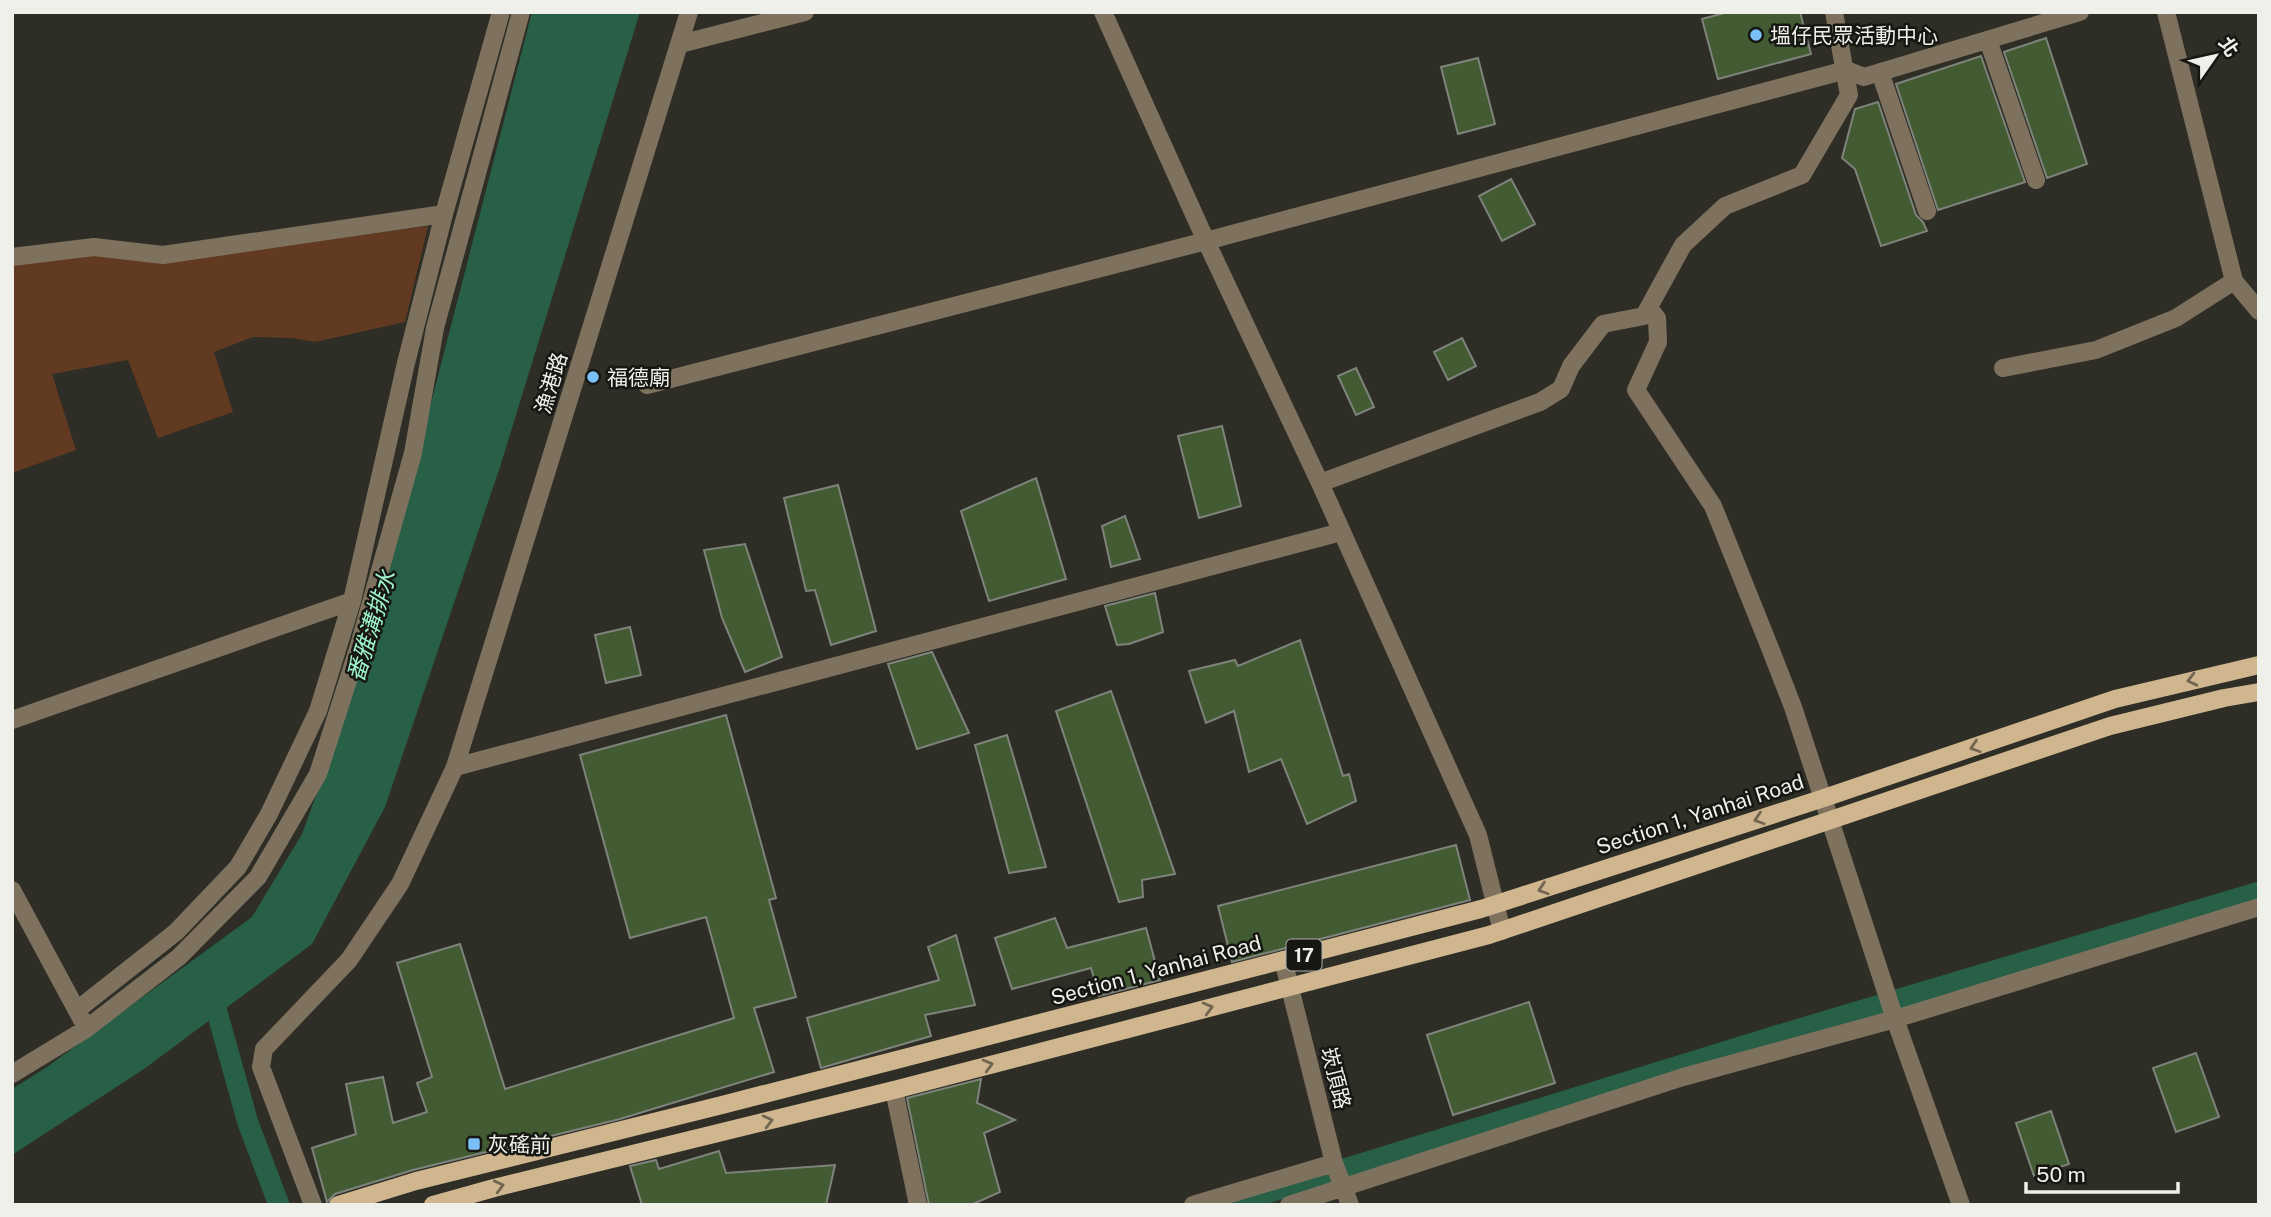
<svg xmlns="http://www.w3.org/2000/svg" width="2271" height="1217" viewBox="0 0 2271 1217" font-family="'Public Sans','Noto Sans TC',sans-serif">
<rect width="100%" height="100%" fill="#2e2e26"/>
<path fill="#623a21" d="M 428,226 L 405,322 L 315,342 L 292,338 L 253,337 L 214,352 L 233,412 L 158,438 L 128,360 L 52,374 L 76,450 L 12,473 L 12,264 L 93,253 L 161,262 Z"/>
<path fill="#285f47" d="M 532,12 L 640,12 L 500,467 L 385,807 L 312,944 L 144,1069 L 12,1155 L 12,1089 L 47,1067 L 252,917 L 302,834 L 340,730 L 416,461 Z"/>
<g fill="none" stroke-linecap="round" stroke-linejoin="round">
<path stroke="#285f47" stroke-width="21" d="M 210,987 L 248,1123 L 279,1205
M 1228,1205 L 1776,1036 L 2259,892"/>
</g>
<path fill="#425b32" stroke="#7e837b" stroke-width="2" d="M 1728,12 L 1800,12 L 1811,54 L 1718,79 L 1702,19 Z
M 2046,38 L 2087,164 L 2047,178 L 2004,52 Z
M 1981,56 L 2025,182 L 1938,210 L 1896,84 Z
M 1478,58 L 1495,124 L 1458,134 L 1441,67 Z
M 1878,102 L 1916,215 L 1923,222 L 1927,231 L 1881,246 L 1855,169 L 1842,158 L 1855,109 Z
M 1511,179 L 1535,224 L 1502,241 L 1479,196 Z
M 1462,338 L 1476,366 L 1448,380 L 1434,352 Z
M 1356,368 L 1374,407 L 1356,415 L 1338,376 Z
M 1222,426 L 1241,506 L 1199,518 L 1178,436 Z
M 1036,478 L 1066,579 L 989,601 L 961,511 Z
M 838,485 L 876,631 L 831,645 L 815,590 L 806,591 L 784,498 Z
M 1125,516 L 1140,559 L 1111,567 L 1102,526 Z
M 745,544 L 782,657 L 745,672 L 722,618 L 704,550 Z
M 1155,593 L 1163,632 L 1129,644 L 1117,645 L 1105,606 Z
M 630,627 L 641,675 L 606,683 L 595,635 Z
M 1300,640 L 1343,776 L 1349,774 L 1356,801 L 1307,824 L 1281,759 L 1249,772 L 1234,711 L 1206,723 L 1189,671 L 1235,660 L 1238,666 Z
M 932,652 L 969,733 L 917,749 L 888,664 Z
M 1111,691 L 1175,874 L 1142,880 L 1143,897 L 1119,902 L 1056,711 Z
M 726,715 L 776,898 L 769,900 L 796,997 L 754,1008 L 774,1072 L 620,1119 L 413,1170 L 335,1194 L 327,1202 L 312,1148 L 356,1134 L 346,1084 L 383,1077 L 393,1123 L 427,1112 L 417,1083 L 432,1077 L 397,963 L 460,944 L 505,1089 L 734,1018 L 706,917 L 630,938 L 580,755 Z
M 1007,735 L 1046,867 L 1009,873 L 975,745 Z
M 1456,845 L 1470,900 L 1232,962 L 1218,906 Z
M 1055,918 L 1067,948 L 1146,928 L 1160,980 L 1099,996 L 1091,968 L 1012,989 L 995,938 Z
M 956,935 L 975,1005 L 925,1015 L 931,1036 L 821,1068 L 807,1018 L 939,980 L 928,947 Z
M 1529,1002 L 1555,1083 L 1453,1115 L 1427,1035 Z
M 2196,1053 L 2219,1117 L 2176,1132 L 2153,1068 Z
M 981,1079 L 977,1103 L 1015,1120 L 984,1133 L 1000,1192 L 971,1205 L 929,1205 L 907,1098 Z
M 2051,1111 L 2069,1164 L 2034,1176 L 2016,1123 Z
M 719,1151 L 726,1173 L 835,1165 L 826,1205 L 642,1205 L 630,1166 L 656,1160 L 659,1169 Z"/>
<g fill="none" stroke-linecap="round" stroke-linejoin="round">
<path stroke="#7e725f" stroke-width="18" d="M 1103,12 L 1206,241 L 1320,483 L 1478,835 L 1502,931
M 2166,12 L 2234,281 L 2259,311
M 1988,40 L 2036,180
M 680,44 L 805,12
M 1880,72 L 1927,211
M 12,257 L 94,247 L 163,255 L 444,214
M 1649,308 L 1657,318 L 1658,342 L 1636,390 L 1713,506 L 1770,648 L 1793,707 L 1895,1019 L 1961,1205
M 2003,368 L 2096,350 L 2176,318 L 2234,281
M 647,385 L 1206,241 L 1846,70 L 1864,77 L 2080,12
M 1320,483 L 1540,402 L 1561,389 L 1571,366 L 1603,324 L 1644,316 L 1683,245 L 1725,206 L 1802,175 L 1849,95 L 1834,12
M 12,720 L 352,601
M 455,767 L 1341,532
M 12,890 L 82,1020
M 1283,960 L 1334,1163 L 1350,1205
M 77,1010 L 176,932 L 238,867 L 269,814 L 318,711 L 352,601 L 406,363 L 444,214 L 501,12
M 12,1074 L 86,1029 L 179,957 L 258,877 L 318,774 L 358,649 L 413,453 L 435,328 L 521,12
M 894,1090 L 918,1205
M 313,1205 L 261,1067 L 264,1049 L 349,960 L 400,884 L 455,767 L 689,12
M 1193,1205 L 1334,1163
M 1289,1205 L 1683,1077 L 1895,1019 L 2259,907"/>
<path stroke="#cfb68e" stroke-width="18" d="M 338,1205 L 416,1181 L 722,1105 L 1481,909 L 1824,798 L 2115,699 L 2259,665
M 433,1205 L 494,1188 L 894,1090 L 1489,935 L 2110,726 L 2224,698 L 2259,692"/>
</g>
<defs><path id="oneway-chevron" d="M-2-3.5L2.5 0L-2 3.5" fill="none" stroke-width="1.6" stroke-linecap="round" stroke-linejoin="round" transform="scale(1.75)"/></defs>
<g stroke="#726650">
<use href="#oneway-chevron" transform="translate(2192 680) rotate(166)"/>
<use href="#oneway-chevron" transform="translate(1975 747) rotate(162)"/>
<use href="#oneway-chevron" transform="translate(1759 819) rotate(162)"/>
<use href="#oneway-chevron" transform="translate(1543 889) rotate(162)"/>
<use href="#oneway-chevron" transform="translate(1208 1008) rotate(-15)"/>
<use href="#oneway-chevron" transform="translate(988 1065) rotate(-15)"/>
<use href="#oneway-chevron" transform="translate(768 1121) rotate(-14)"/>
<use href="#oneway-chevron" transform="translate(499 1186) rotate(-14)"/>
</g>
<g fill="#7abff8" stroke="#161613" stroke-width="2.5">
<circle cx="1756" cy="35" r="7"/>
<circle cx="593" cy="377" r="7"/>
<rect x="467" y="1137" width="14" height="14" rx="3.5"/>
</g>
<g text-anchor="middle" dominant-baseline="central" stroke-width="5" stroke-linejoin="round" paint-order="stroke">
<rect fill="#161613" stroke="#afafaa" stroke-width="2" x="1286.5" y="939.5" width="35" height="31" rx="5"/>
<g font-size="19" font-weight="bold" fill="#f0f0ea">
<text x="1304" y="955">17</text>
</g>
<g font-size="21" fill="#f0f0ea" stroke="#161613" text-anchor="start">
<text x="1770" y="35">塭仔民眾活動中心</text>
<text x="607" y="377">福德廟</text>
<text x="488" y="1144">灰磘前</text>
</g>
<g font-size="21" fill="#f0f0ea" stroke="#161613">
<text transform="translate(551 383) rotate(-73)">漁港路</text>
<text transform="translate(1700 814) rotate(-18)">Section 1, Yanhai Road</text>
<text transform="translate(1156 970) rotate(-15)">Section 1, Yanhai Road</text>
<text transform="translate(1336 1078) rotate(76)">崁頂路</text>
</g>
<g font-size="23" font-style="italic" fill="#9ff4ca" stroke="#161613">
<text transform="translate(371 626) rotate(-73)">番雅溝排水</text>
</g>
</g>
<rect width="2271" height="1217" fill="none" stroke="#f0f0ea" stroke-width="28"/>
<g transform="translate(2215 56) rotate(56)" stroke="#161613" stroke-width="5" paint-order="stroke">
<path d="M0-5L12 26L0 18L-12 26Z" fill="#f0f0ea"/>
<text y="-10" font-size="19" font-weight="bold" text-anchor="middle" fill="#f0f0ea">北</text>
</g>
<path d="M2026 1182v10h152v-10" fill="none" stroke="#f0f0ea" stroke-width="3.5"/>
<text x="2036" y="1182" font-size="21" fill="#f0f0ea" stroke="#161613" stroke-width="5" paint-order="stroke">50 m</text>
</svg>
